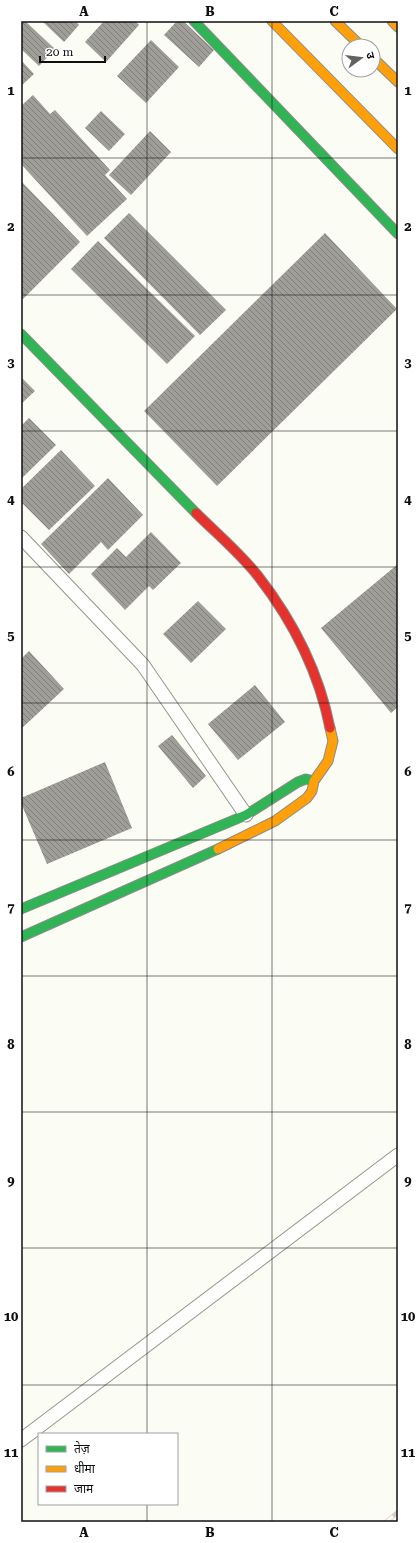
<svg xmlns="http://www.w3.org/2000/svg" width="419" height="1543" viewBox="0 0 419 1543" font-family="'Roboto Serif','Noto Sans Devanagari',serif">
<defs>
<pattern id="building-back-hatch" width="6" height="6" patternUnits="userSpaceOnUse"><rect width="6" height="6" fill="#9f9e99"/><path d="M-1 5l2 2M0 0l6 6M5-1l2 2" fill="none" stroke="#807f7b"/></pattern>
</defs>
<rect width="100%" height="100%" fill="#fbfcf4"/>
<path fill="url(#building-back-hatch)" d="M 21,21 L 25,21 L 55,49 L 39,66 L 21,49 Z
M 42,21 L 75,21 L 79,25 L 64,42 Z
M 104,21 L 135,21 L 139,25 L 106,62 L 85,42 Z
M 177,21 L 183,21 L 214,50 L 199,67 L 164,35 Z
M 151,40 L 179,67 L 146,103 L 117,76 Z
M 21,60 L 34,74 L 21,86 Z
M 33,95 L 50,114 L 55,110 L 110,170 L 105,175 L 127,199 L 87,236 L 21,164 L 21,106 Z
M 101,111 L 125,134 L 109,151 L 85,128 Z
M 150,131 L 171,152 L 131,195 L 109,175 Z
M 21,181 L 80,242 L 23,299 L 21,297 Z
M 129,213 L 226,310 L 200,335 L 104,238 Z
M 325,233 L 397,309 L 217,486 L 144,411 Z
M 98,241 L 195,336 L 167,364 L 71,269 Z
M 21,377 L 35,391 L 21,404 Z
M 29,418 L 56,445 L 21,479 L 21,426 Z
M 61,450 L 95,486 L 49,530 L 21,502 L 21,489 Z
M 108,478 L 143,515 L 108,550 L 101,542 L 69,574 L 41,544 Z
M 151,532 L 181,563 L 153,590 L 149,586 L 125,610 L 91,574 L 117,548 L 126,557 Z
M 398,564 L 398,707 L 391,713 L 321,628 Z
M 198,601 L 226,629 L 191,663 L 163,634 Z
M 29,651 L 64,689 L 21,729 L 21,659 Z
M 255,685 L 285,722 L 238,760 L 208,724 Z
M 172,735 L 206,776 L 193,788 L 158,746 Z
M 105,762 L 132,828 L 47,864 L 21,803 L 21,798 Z"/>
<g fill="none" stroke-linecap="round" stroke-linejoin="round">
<g stroke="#959692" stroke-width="15">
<path id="lane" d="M 21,537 L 143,665 L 246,815
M 21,1440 L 398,1155"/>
</g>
<g stroke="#8c8c89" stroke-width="11">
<path id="fast" d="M 194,21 L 398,234
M 21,334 L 196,513
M 21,909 L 246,815 L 298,782 L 306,779 L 314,781
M 21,937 L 218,849"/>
</g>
<g stroke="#8c8c89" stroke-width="11">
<path id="slow" d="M 272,21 L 398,149
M 335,21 L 361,46
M 392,21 L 398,27
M 373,58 L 398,82
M 218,849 L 275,821 L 307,798 L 312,791 L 314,781 L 328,761 L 333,741 L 330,728"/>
</g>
<g stroke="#8c8c89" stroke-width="11">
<path id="jam" d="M 196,513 C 216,533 240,553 258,576 C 293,621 319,673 330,728"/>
</g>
<use href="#lane" stroke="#fefffd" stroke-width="13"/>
<use href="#fast" stroke="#30b455" stroke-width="9"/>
<use href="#slow" stroke="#ff9f0a" stroke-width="9"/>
<use href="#jam" stroke="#e5322d" stroke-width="9"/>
<g stroke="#d9cac4" stroke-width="4.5">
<path id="rail" d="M 386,1522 L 398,1512"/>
</g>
<use href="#rail" stroke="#fff" stroke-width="3" stroke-dasharray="9" stroke-linecap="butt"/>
</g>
<path fill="none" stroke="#0f0f0f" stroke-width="1" stroke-opacity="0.55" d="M 147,21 L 147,1434M 272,21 L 272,1522M 21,158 L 398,158M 21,295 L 398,295M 21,431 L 398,431M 21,567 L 398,567M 21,703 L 398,703M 21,840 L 398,840M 21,976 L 398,976M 21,1112 L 398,1112M 21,1248 L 398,1248M 21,1385 L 398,1385M 147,1504 L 147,1522"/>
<rect width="419" height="1543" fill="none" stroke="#ffffff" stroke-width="44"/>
<rect x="38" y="1433" width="140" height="72" fill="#ffffff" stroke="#9f9f9f"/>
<rect x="46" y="1446" width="20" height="6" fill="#30b455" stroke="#9f9f9f"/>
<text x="74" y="1453" font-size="12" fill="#0f0f0f">तेज़</text>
<rect x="46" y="1466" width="20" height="6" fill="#ff9f0a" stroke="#9f9f9f"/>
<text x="74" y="1473" font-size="12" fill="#0f0f0f">धीमा</text>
<rect x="46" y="1486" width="20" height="6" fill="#e5322d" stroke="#9f9f9f"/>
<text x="74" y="1493" font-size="12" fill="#0f0f0f">जाम</text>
<g transform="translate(361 58) rotate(75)"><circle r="19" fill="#ffffff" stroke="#9f9f9f"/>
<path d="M0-3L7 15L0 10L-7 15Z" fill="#62625f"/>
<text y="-6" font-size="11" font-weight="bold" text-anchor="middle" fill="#0f0f0f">उ</text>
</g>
<path d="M40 56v6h65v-6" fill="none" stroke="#0f0f0f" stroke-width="2"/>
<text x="46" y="56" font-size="12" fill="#0f0f0f" stroke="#ffffff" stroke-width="3" paint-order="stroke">20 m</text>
<rect x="22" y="22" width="375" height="1499" fill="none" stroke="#0f0f0f" stroke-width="1.5"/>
<g font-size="13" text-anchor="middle" font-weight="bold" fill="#0f0f0f">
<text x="84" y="16">A</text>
<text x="210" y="16">B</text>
<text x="334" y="16">C</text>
<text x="11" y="95">1</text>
<text x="408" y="95">1</text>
<text x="11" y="231">2</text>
<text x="408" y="231">2</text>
<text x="11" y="367">3</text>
<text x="408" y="367">3</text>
<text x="11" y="504">4</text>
<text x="408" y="504">4</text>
<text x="11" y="640">5</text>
<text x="408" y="640">5</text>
<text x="11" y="776">6</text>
<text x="408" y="776">6</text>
<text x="11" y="912">7</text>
<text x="408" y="912">7</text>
<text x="11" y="1049">8</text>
<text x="408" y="1049">8</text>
<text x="11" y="1185">9</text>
<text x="408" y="1185">9</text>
<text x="11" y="1321">10</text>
<text x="408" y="1321">10</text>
<text x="11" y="1457">11</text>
<text x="408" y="1457">11</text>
<text x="84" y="1537">A</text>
<text x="210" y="1537">B</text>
<text x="334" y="1537">C</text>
</g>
</svg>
